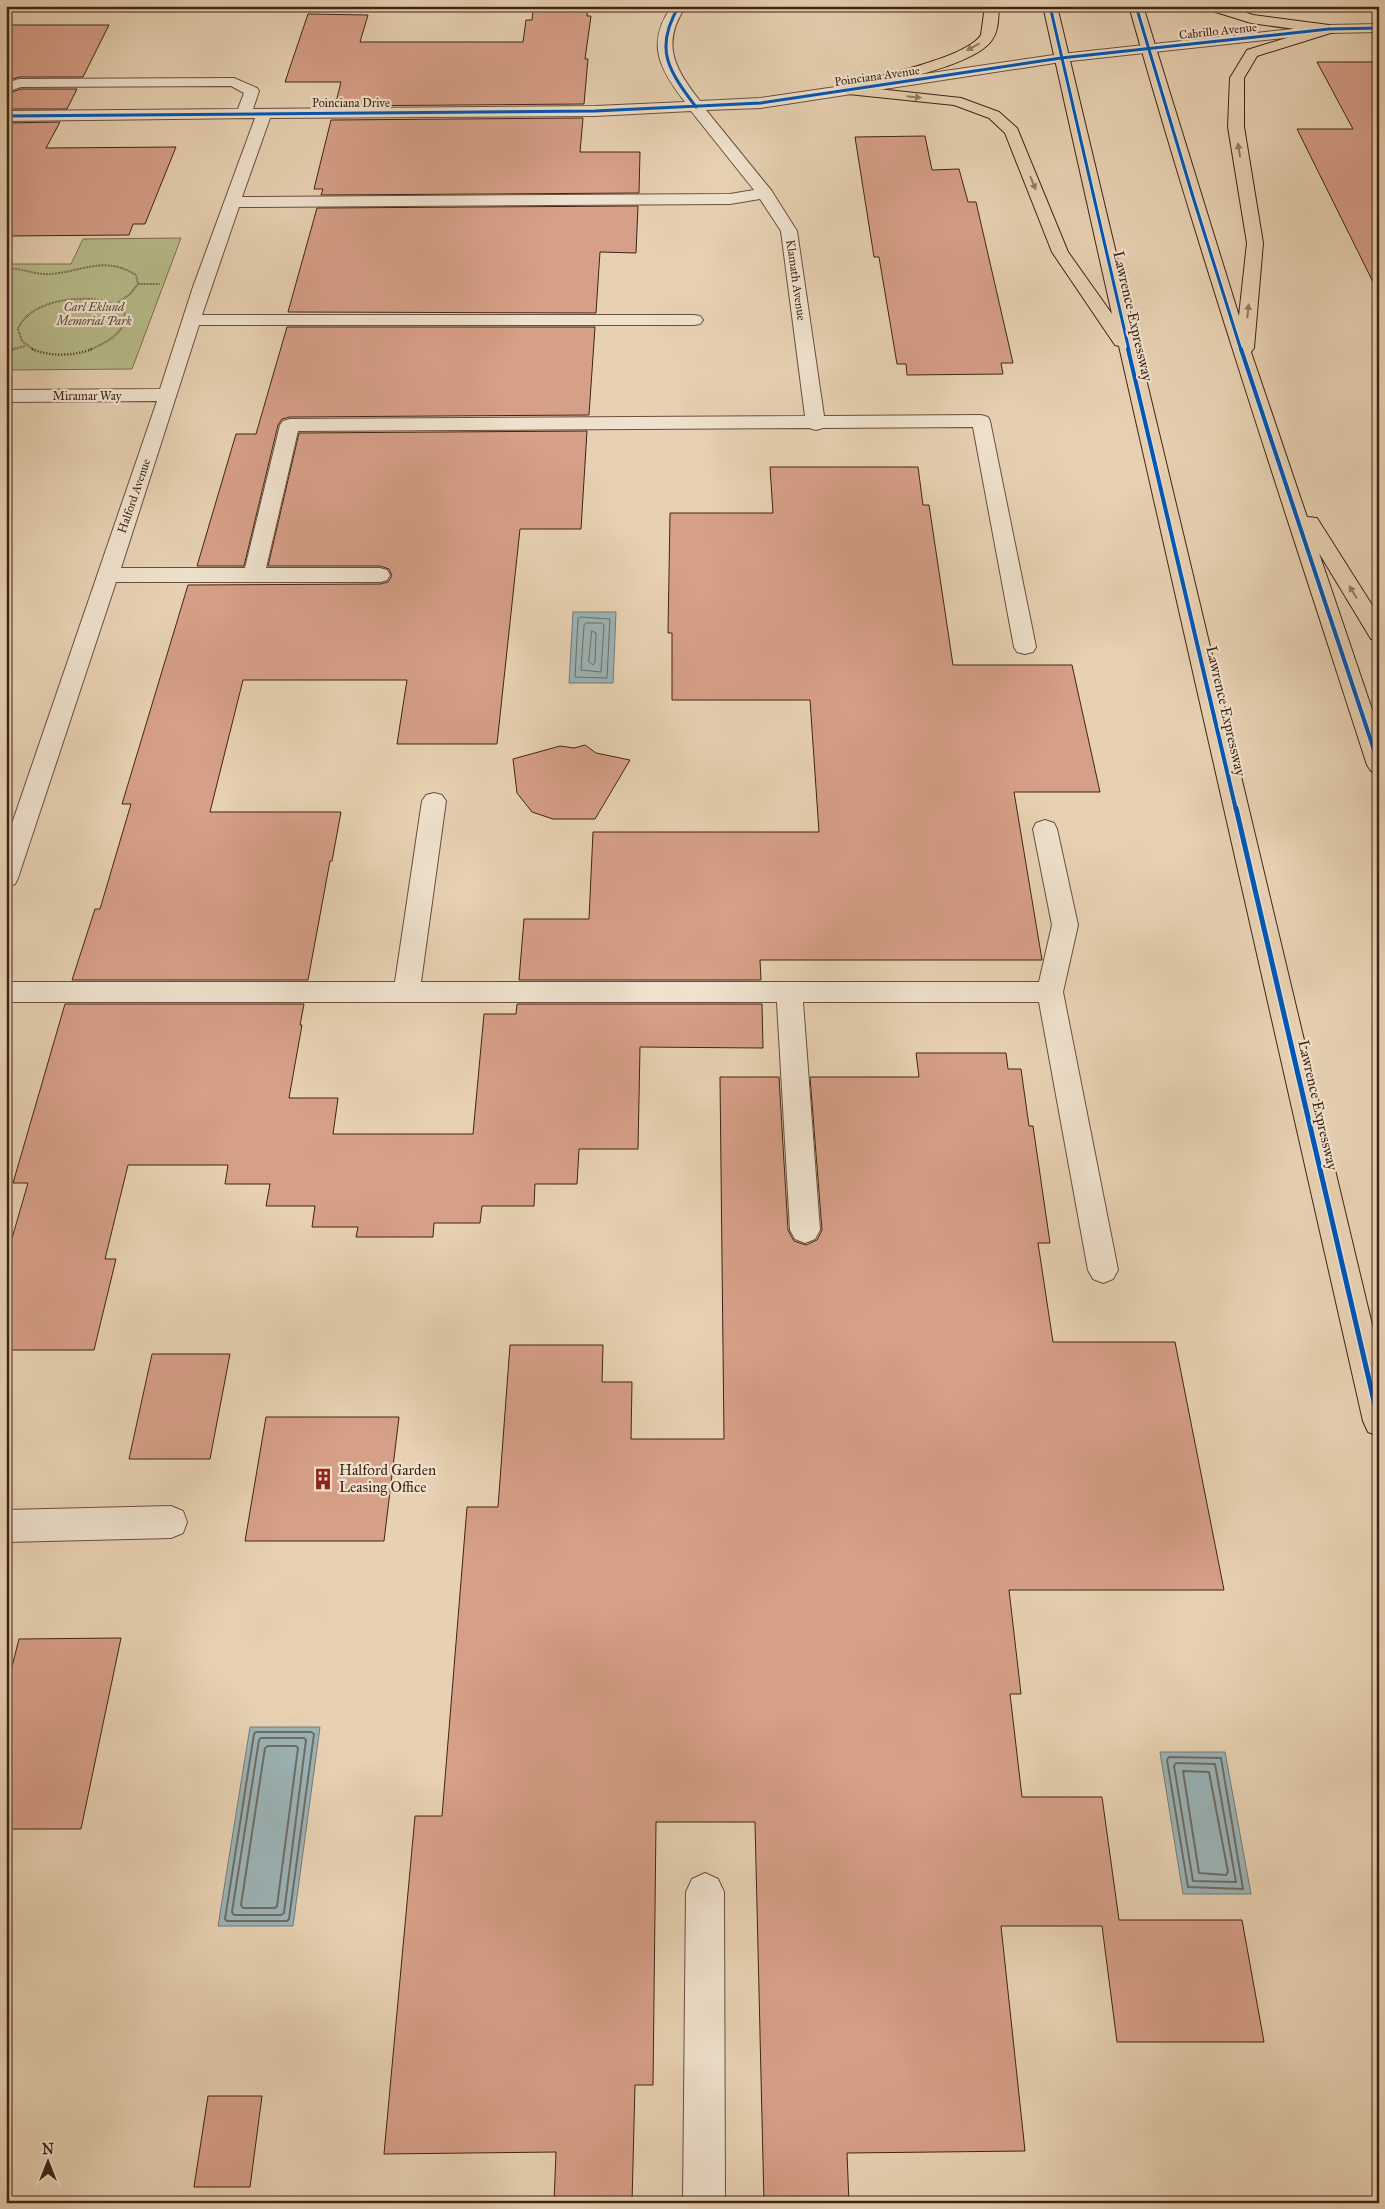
<svg xmlns="http://www.w3.org/2000/svg" width="1385" height="2209" viewBox="0 0 1385 2209" font-family="'IM FELL Great Primer',serif">
<rect width="100%" height="100%" fill="#e7d1b2"/>
<filter id="stains"><feTurbulence type="fractalNoise" baseFrequency=".004" numOctaves="4"/><feColorMatrix values="0 0 0 0 .2 0 0 0 0 .09 0 0 0 0 .02 0 0 0 .5 -.17"/></filter>
<radialGradient id="worn" r=".72"><stop offset=".6" stop-color="#630" stop-opacity="0"/><stop offset="1" stop-color="#630" stop-opacity=".3"/></radialGradient>
<path fill="#b8bb8a" stroke="#7c7050" d="M 181,238 L 132,369 L 6,370 L 6,264 L 71,264 L 83,239 Z"/>
<path fill="#9bb4b7" stroke="#777a76" d="M 573,612 L 616,612 L 613,683 L 569,683 Z
M 250,1727 L 320,1727 L 293,1926 L 218,1926 Z
M 1160,1752 L 1225,1752 L 1251,1894 L 1183,1894 Z"/>
<g fill="none" stroke-linecap="round" stroke-linejoin="round">
<path stroke="#6e6c66" stroke-width="1" d="M 580,617 L 610,619 L 607,678 L 575,677 L 578,619 Z
M 586,623 L 602,623 L 604,625 L 601,672 L 581,670 L 584,626 Z
M 592,631 L 596,633 L 595,662 L 593,665 L 589,662 Z"/>
<path stroke="#6e6c66" stroke-width="2" d="M 256,1732 L 311,1732 L 314,1734 L 289,1919 L 287,1921 L 227,1921 L 225,1919 L 254,1734 Z
M 261,1738 L 304,1738 L 306,1740 L 284,1913 L 281,1915 L 234,1915 L 232,1912 L 259,1740 Z
M 268,1746 L 296,1746 L 298,1748 L 277,1906 L 275,1908 L 243,1908 L 241,1905 L 265,1748 Z
M 1169,1757 L 1221,1758 L 1243,1889 L 1188,1887 L 1167,1760 Z
M 1176,1763 L 1215,1764 L 1236,1882 L 1193,1881 L 1174,1766 Z
M 1183,1771 L 1209,1772 L 1228,1872 L 1226,1875 L 1199,1873 Z"/>
</g>
<path fill="#d69f87" stroke="#402415" d="M 536,8 L 588,8 L 587,16 L 591,16 L 585,59 L 588,59 L 584,104 L 335,106 L 341,82 L 285,82 L 308,14 L 368,15 L 360,42 L 523,42 L 526,20 L 532,20 L 533,10 Z
M 6,25 L 109,25 L 83,77 L 19,77 L 6,81 Z
M 1317,62 L 1379,62 L 1379,294 L 1297,129 L 1353,129 Z
M 21,89 L 77,89 L 67,109 L 6,109 L 6,94 Z
M 583,118 L 580,152 L 640,152 L 639,193 L 321,195 L 323,189 L 314,189 L 331,120 Z
M 60,122 L 46,148 L 176,147 L 145,224 L 133,224 L 129,235 L 6,236 L 6,123 Z
M 925,136 L 932,170 L 959,169 L 968,202 L 976,202 L 1013,363 L 1001,363 L 1003,374 L 907,375 L 906,364 L 897,364 L 879,257 L 874,257 L 855,137 Z
M 638,206 L 636,253 L 600,252 L 596,313 L 288,312 L 317,208 Z
M 287,327 L 595,327 L 589,415 L 290,417 L 282,419 L 278,425 L 244,566 L 197,566 L 236,434 L 256,434 Z
M 587,431 L 581,529 L 520,529 L 497,744 L 397,744 L 407,680 L 243,680 L 210,812 L 341,812 L 332,861 L 330,861 L 308,980 L 72,980 L 95,909 L 100,909 L 131,804 L 122,804 L 188,585 L 380,584 L 388,582 L 392,576 L 389,569 L 380,566 L 268,566 L 299,433 Z
M 770,467 L 918,467 L 923,505 L 929,505 L 953,665 L 1072,665 L 1100,792 L 1014,792 L 1042,960 L 760,960 L 761,980 L 519,980 L 524,919 L 589,919 L 593,832 L 819,832 L 810,700 L 672,700 L 672,633 L 668,633 L 670,513 L 773,513 Z
M 585,745 L 596,753 L 630,760 L 595,819 L 553,819 L 532,812 L 517,793 L 513,759 L 560,746 L 574,748 Z
M 65,1004 L 304,1004 L 300,1025 L 302,1025 L 289,1098 L 338,1098 L 333,1134 L 473,1134 L 484,1014 L 516,1014 L 517,1004 L 762,1004 L 763,1048 L 640,1047 L 638,1149 L 579,1149 L 577,1184 L 535,1184 L 534,1206 L 482,1206 L 480,1223 L 434,1223 L 433,1237 L 356,1237 L 358,1227 L 312,1227 L 315,1206 L 266,1206 L 270,1184 L 225,1184 L 228,1165 L 128,1165 L 105,1259 L 116,1259 L 94,1350 L 6,1350 L 6,1259 L 28,1183 L 13,1183 Z
M 916,1053 L 1006,1053 L 1008,1069 L 1021,1069 L 1029,1126 L 1033,1126 L 1050,1243 L 1038,1243 L 1053,1342 L 1175,1342 L 1224,1590 L 1009,1590 L 1021,1694 L 1010,1694 L 1022,1797 L 1102,1797 L 1119,1920 L 1242,1920 L 1264,2042 L 1117,2042 L 1102,1926 L 1001,1926 L 1025,2151 L 847,2153 L 849,2203 L 764,2203 L 755,1822 L 656,1822 L 653,2085 L 635,2085 L 632,2203 L 554,2203 L 556,2152 L 384,2154 L 415,1816 L 442,1816 L 467,1507 L 498,1507 L 510,1345 L 603,1345 L 602,1382 L 632,1382 L 631,1439 L 724,1439 L 720,1077 L 779,1077 L 788,1230 L 794,1241 L 806,1245 L 817,1240 L 822,1230 L 810,1077 L 919,1077 Z
M 152,1354 L 230,1354 L 210,1459 L 129,1459 Z
M 266,1417 L 399,1417 L 384,1541 L 245,1541 Z
M 121,1638 L 81,1829 L 6,1829 L 6,1690 L 19,1639 Z
M 208,2096 L 262,2096 L 250,2187 L 194,2187 Z"/>
<g fill="none" stroke-linecap="round" stroke-linejoin="round">
<g stroke="#6a4f3c" stroke-width="2">
<path id="minor" d="M 672,6 L 686,6 C 660,44 675,69 700,101 L 761,98 L 1061,54 L 1329,25 L 1379,24 L 1379,32 L 1329,33 L 1061,62 L 761,108 L 706,110 L 771,190 L 797,231 L 824,416 L 981,415 L 988,417 L 990,421 L 1036,647 L 1033,652 L 1025,654 L 1017,652 L 1014,647 L 973,427 L 823,428 L 816,430 L 809,428 L 298,431 L 266,568 L 380,568 L 387,570 L 390,575 L 387,580 L 380,582 L 116,582 L 18,878 L 15,884 L 6,887 L 6,841 L 157,401 L 6,402 L 6,390 L 160,389 L 193,287 L 255,118 L 6,121 L 6,111 L 238,109 L 244,93 L 231,86 L 21,87 L 6,92 L 6,83 L 19,79 L 234,78 L 257,88 L 259,91 L 253,109 L 595,106 L 685,102 C 660,70 645,43 672,6 ZM 691,111 L 754,190 L 730,194 L 242,197 L 270,118 L 595,116 ZM 760,199 L 781,231 L 805,416 L 290,419 L 283,421 L 280,425 L 245,568 L 121,568 L 199,325 L 694,325 L 700,324 L 703,320 L 700,316 L 694,315 L 202,315 L 239,207 L 730,204 Z
M 434,793 L 442,795 L 446,801 L 421,982 L 1039,982 L 1052,925 L 1033,829 L 1036,823 L 1045,820 L 1054,823 L 1057,829 L 1078,925 L 1063,992 L 1118,1270 L 1113,1279 L 1103,1283 L 1093,1279 L 1088,1270 L 1039,1002 L 803,1002 L 820,1230 L 815,1239 L 805,1243 L 795,1239 L 790,1230 L 777,1002 L 6,1002 L 6,982 L 395,982 L 422,801 L 426,795 Z
M 171,1506 L 183,1511 L 187,1522 L 183,1533 L 171,1538 L 6,1542 L 6,1510 Z
M 705,1873 L 718,1879 L 724,1892 L 725,2203 L 683,2203 L 686,1892 L 692,1879 Z"/>
</g>
<g stroke="#402415" stroke-width="2">
<path id="highway" d="M 985,6 L 999,6 C 998,18 999,30 992,40 C 976,64 898,80 869,88 L 961,98 L 999,112 L 1017,128 L 1068,252 L 1112,314 L 1043,6 L 1057,6 L 1379,1354 L 1379,1436 L 1368,1432 L 1363,1421 L 1119,346 L 1115,345 L 1052,252 L 1005,133 L 989,118 L 954,105 L 848,94 L 843,93 L 841,90 L 843,87 L 852,86 L 854,83 C 881,75 966,58 981,35 Z
M 1129,6 L 1143,6 L 1239,316 L 1247,243 L 1228,127 L 1230,78 L 1247,50 L 1309,31 L 1251,23 L 1206,9 L 1204,6 L 1226,6 L 1253,15 L 1329,25 L 1336,29 L 1334,32 L 1257,56 L 1244,78 L 1244,127 L 1263,243 L 1254,348 L 1251,352 L 1307,517 L 1317,518 L 1379,616 L 1379,641 L 1371,639 L 1319,553 L 1379,730 L 1379,773 L 1371,771 L 1367,765 C 1286,513 1201,261 1129,6 Z"/>
</g>
<path stroke="#402415" stroke-width="2" stroke-dasharray="0.5 1" stroke-linecap="butt" d="M 6,269 C 21,267 34,275 49,274 C 82,272 104,255 136,275 L 138,284 L 160,284
M 116,304 L 130,294 L 138,284
M 10,350 L 25,346
M 34,350 L 22,341 L 18,329 C 29,300 84,293 110,303 C 115,304 119,308 124,311 L 126,321 C 117,337 106,343 89,350"/>
<path stroke="#402415" stroke-width="2.5" stroke-dasharray="1 2" stroke-linecap="butt" d="M 32,349 C 50,357 75,356 92,349
M 6,351 L 15,349"/>
<use href="#minor" fill="#efe1cd" fill-rule="evenodd"/>
<use href="#highway" fill="#e7d1b2" fill-rule="evenodd"/>
<g stroke="#efe1cd" stroke-width="5">
<path id="cycleway-far3" d="M 679,6 C 653,49 669,71 696,107
M 1050,6 L 1129,350
M 1136,6 L 1193,197 L 1241,350
M 6,116 L 595,111 L 761,103 L 1061,58 L 1329,29 L 1379,28"/>
</g>
<g stroke="#efe1cd" stroke-width="6">
<path id="cycleway-far2" d="M 1128,349 L 1236,810
M 1241,349 L 1379,765"/>
</g>
<g stroke="#efe1cd" stroke-width="8">
<path id="cycleway-far1" d="M 1236,808 L 1377,1414"/>
</g>
<g stroke="#efe1cd" stroke-width="9">
<path id="cycleway" d="M 1377,1413 L 1379,1421"/>
</g>
<use href="#cycleway-far3" stroke="#0057b8" stroke-width="3"/>
<use href="#cycleway-far2" stroke="#0057b8" stroke-width="4"/>
<use href="#cycleway-far1" stroke="#0057b8" stroke-width="5"/>
<use href="#cycleway" stroke="#0057b8" stroke-width="6"/>
</g>
<defs><path id="oneway-solid" d="M-6-.8H1V-3.2L6.5 0L1 3.2V.8H-6Z" transform="scale(1.25)"/></defs>
<g fill="#947a64">
<use href="#oneway-solid" transform="translate(973 47) rotate(152)"/>
<use href="#oneway-solid" transform="translate(914 97) rotate(6)"/>
<use href="#oneway-solid" transform="translate(1239 150) rotate(-99)"/>
<use href="#oneway-solid" transform="translate(1033 183) rotate(68)"/>
<use href="#oneway-solid" transform="translate(1248 311) rotate(-84)"/>
<use href="#oneway-solid" transform="translate(1353 592) rotate(-121)"/>
</g>
<defs>
<g id="building-bare" transform="scale(1.725)"><path d="M-4-6H4V6H1V3H-1V6H-4ZM-2.5-4.3h1.7v1.8h-1.7ZM.8-4.3h1.7v1.8H.8ZM-2.5-1h1.7V.8h-1.7ZM.8-1h1.7V.8H.8Z" fill="#8f2418" stroke="#efe1cd" stroke-width="2.5" paint-order="stroke"/></g>
</defs>
<g fill-rule="evenodd">
<use href="#building-bare" x="323" y="1479"/>
</g>
<g text-anchor="middle" dominant-baseline="central" stroke-width="4.5" stroke-linejoin="round" paint-order="stroke">
<g font-size="12" fill="#402415" stroke="#efe1cd">
<text transform="translate(1218 31) rotate(-6)">Cabrillo Avenue</text>
<text transform="translate(877 76) rotate(-8)">Poinciana Avenue</text>
<text x="351" y="103">Poinciana Drive</text>
<text transform="translate(796 280) rotate(82)">Klamath Avenue</text>
<text x="87" y="396">Miramar Way</text>
<text transform="translate(134 496) rotate(-71)">Halford Avenue</text>
</g>
<g font-size="12" font-style="italic" fill="#5e4a32" stroke="#efe1cd">
<text x="94" y="307">Carl Eklund<tspan x="94" dy="14">Memorial Park</tspan></text>
</g>
<g font-size="15" fill="#402415" stroke="#efe1cd">
<text transform="translate(1133 316) rotate(77)">Lawrence Expressway</text>
<text transform="translate(1226 711) rotate(77)">Lawrence Expressway</text>
<text transform="translate(1318 1105) rotate(77)">Lawrence Expressway</text>
</g>
<g font-size="15" fill="#402415" stroke="#efe1cd" text-anchor="start">
<text x="339" y="1470">Halford Garden<tspan x="339" dy="17">Leasing Office</tspan></text>
</g>
</g>
<rect width="1385" height="2209" fill="none" stroke="#e7d1b2" stroke-width="25"/>
<rect x="8" y="8" width="1370" height="2194" fill="none" stroke="#402415" stroke-width="2.5"/>
<rect x="12" y="12" width="1360" height="2184" fill="none" stroke="#402415"/>
<g transform="translate(48 2162)" stroke="#efe1cd" stroke-width="4" paint-order="stroke">
<path d="M0-4L9 19L0 12L-9 19Z" fill="#402415"/>
<text y="-8" font-size="14" font-weight="bold" text-anchor="middle" fill="#402415">N</text>
</g>
<rect width="100%" height="100%" filter="url(#stains)"/>
<rect width="100%" height="100%" fill="url(#worn)"/>
</svg>
